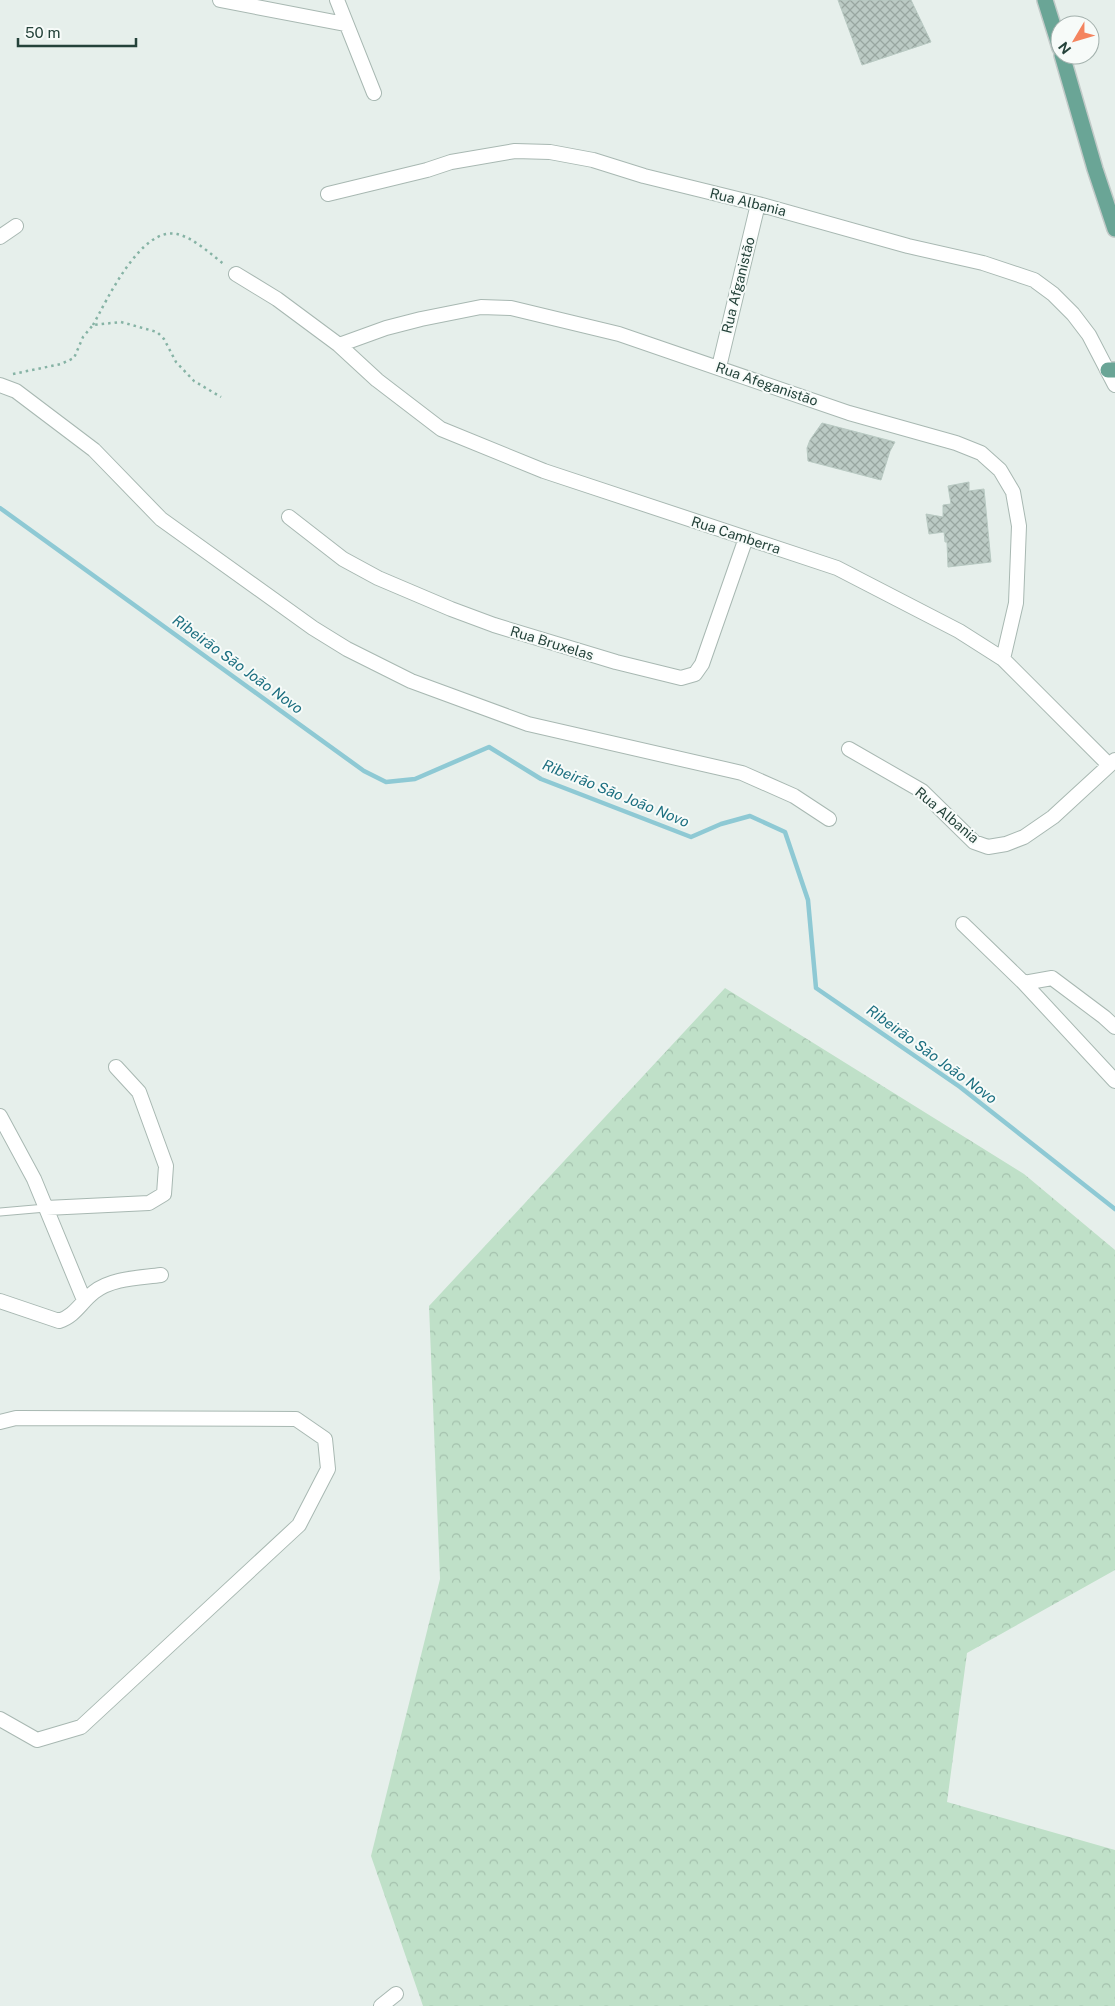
<svg xmlns="http://www.w3.org/2000/svg" width="1115" height="2006" viewBox="0 0 1115 2006" font-family="'Public Sans',sans-serif">
<defs>
<pattern id="forest-crowns" width="20" height="18" patternUnits="userSpaceOnUse" patternTransform="scale(1.25)"><rect width="20" height="18" fill="#bfe0c8"/><path d="M2 6a3 3 0 1 1 6 0M12 15a3 3 0 1 1 6 0" fill="none" stroke="#a4c1ad"/></pattern>
<pattern id="building-cross-hatch" width="8" height="8" patternUnits="userSpaceOnUse" patternTransform="scale(1.25)"><rect width="8" height="8" fill="#bbcac4"/><path d="M0 0l8 8M0 8l8-8" fill="none" stroke="#98a6a0"/></pattern>
</defs>
<rect width="100%" height="100%" fill="#e6efeb"/>
<path fill="url(#forest-crowns)" d="M 725,988 L 1024,1174 L 1115,1250 L 1115,1570 L 967,1653 L 947,1802 L 1115,1850 L 1115,2006 L 423,2006 L 371,1856 L 440,1579 L 429,1306 Z"/>
<g fill="none" stroke-linecap="round" stroke-linejoin="round">
<path stroke="#8ec9d4" stroke-width="4.5" d="M 0,508 L 364,771 L 386,782 L 415,779 L 489,747 L 541,779 L 691,837 L 721,824 L 750,816 L 785,832 L 808,900 L 816,988 L 960,1087 L 1115,1209"/>
</g>
<path fill="url(#building-cross-hatch)" stroke="#b8c9c2" d="M 838,0 L 911,0 L 931,42 L 862,65 Z
M 822,423 L 895,442 L 890,451 L 881,480 L 808,461 L 807,448 L 810,440 Z
M 969,482 L 969,491 L 984,489 L 991,562 L 948,567 L 947,542 L 945,542 L 944,532 L 929,534 L 926,514 L 943,517 L 943,505 L 951,504 L 948,486 Z"/>
<g fill="none" stroke-linecap="round" stroke-linejoin="round">
<g stroke="#a8b8b2" stroke-width="9">
<path id="service" d="M 0,1212 L 46,1208"/>
</g>
<g stroke="#a8b8b2" stroke-width="16">
<path id="minor" d="M 220,0 L 345,24
M 337,0 L 374,93
M 328,194 L 427,170 L 451,162 L 515,151 L 550,152 L 593,160 L 644,176 L 758,204 L 908,246 L 983,263 L 1034,280 L 1053,294 L 1073,314 L 1089,335 L 1115,385
M 0,237 L 16,226
M 236,274 L 277,299 L 339,345 L 377,380 L 441,429 L 544,471 L 837,568 L 959,631 L 1003,659 L 1109,765
M 339,345 L 386,328 L 421,319 L 481,307 L 511,308 L 619,334 L 849,413 L 956,443 L 981,453 L 1000,470 L 1013,492 L 1019,526 L 1016,603 L 1003,659
M 719,367 L 758,204
M 0,385 L 16,391 L 94,450 L 161,519 L 313,628 L 347,649 L 411,681 L 528,724 L 742,773 L 794,796 L 829,819
M 289,517 L 343,559 L 378,578 L 451,609 L 494,625 L 616,662 L 681,678 L 695,674 L 702,664 L 746,538
M 849,749 L 922,791 L 974,842 L 988,847 L 1006,844 L 1024,837 L 1053,817 L 1115,760
M 963,924 L 1024,983 L 1115,1081
M 1024,983 L 1052,978 L 1104,1017 L 1115,1027
M 0,1116 L 34,1179 L 84,1300
M 46,1208 L 149,1203 L 164,1194 L 166,1166 L 139,1092 L 116,1067
M 0,1301 L 59,1321 C 75,1316 81,1302 94,1292 C 112,1278 139,1278 161,1275
M 0,1422 L 16,1418 L 296,1419 L 325,1439 L 328,1469 L 299,1525 L 81,1727 L 37,1740 L 0,1719
M 381,2006 L 396,1994"/>
</g>
<g stroke="#c2cac8" stroke-width="18">
<path id="primary" d="M 1045,0 L 1060,48
M 1062,55 L 1095,169 L 1115,229
M 1108,370 L 1115,370"/>
</g>
<path stroke="#86b3a5" stroke-width="2.5" stroke-dasharray="2.5 4" stroke-linecap="butt" d="M 93,325 C 107,300 141,226 177,234 C 194,238 212,255 225,265
M 13,374 L 61,364 L 74,358 L 83,337 L 93,325 L 121,322 L 157,332 L 164,339 L 176,362 L 194,381 L 221,397"/>
<use href="#service" stroke="#fff" stroke-width="7"/>
<use href="#minor" stroke="#fff" stroke-width="14"/>
<use href="#primary" stroke="#6aa596" stroke-width="15"/>
</g>
<g text-anchor="middle" dominant-baseline="central" stroke-width="4" stroke-linejoin="round" paint-order="stroke">
<g font-size="14" fill="#24423a" stroke="#f7fbf9">
<text transform="translate(748 202) rotate(14)">Rua Albania</text>
<text transform="translate(738 285) rotate(-76)">Rua Afganistão</text>
<text transform="translate(767 384) rotate(19)">Rua Afeganistão</text>
<text transform="translate(736 535) rotate(18)">Rua Camberra</text>
<text transform="translate(552 643) rotate(17)">Rua Bruxelas</text>
<text transform="translate(947 815) rotate(40)">Rua Albania</text>
</g>
<g font-size="15" font-style="italic" fill="#1c6f80" stroke="#f7fbf9">
<text transform="translate(238 664) rotate(36)">Ribeirão São João Novo</text>
<text transform="translate(616 793) rotate(22)">Ribeirão São João Novo</text>
<text transform="translate(932 1054) rotate(36)">Ribeirão São João Novo</text>
</g>
</g>
<g transform="translate(1075 40) rotate(232)"><circle r="24" fill="#f7fbf9" stroke="#a3b1ad"/>
<path d="M0-4L9 19L0 12L-9 19Z" fill="#f4845f"/>
<text y="-8" font-size="14" font-weight="bold" text-anchor="middle" fill="#24423a">N</text>
</g>
<path d="M18 38v8h118v-8" fill="none" stroke="#24423a" stroke-width="2.5"/>
<text x="25" y="38" font-size="15" fill="#24423a" stroke="#f7fbf9" stroke-width="4" paint-order="stroke">50 m</text>
</svg>
